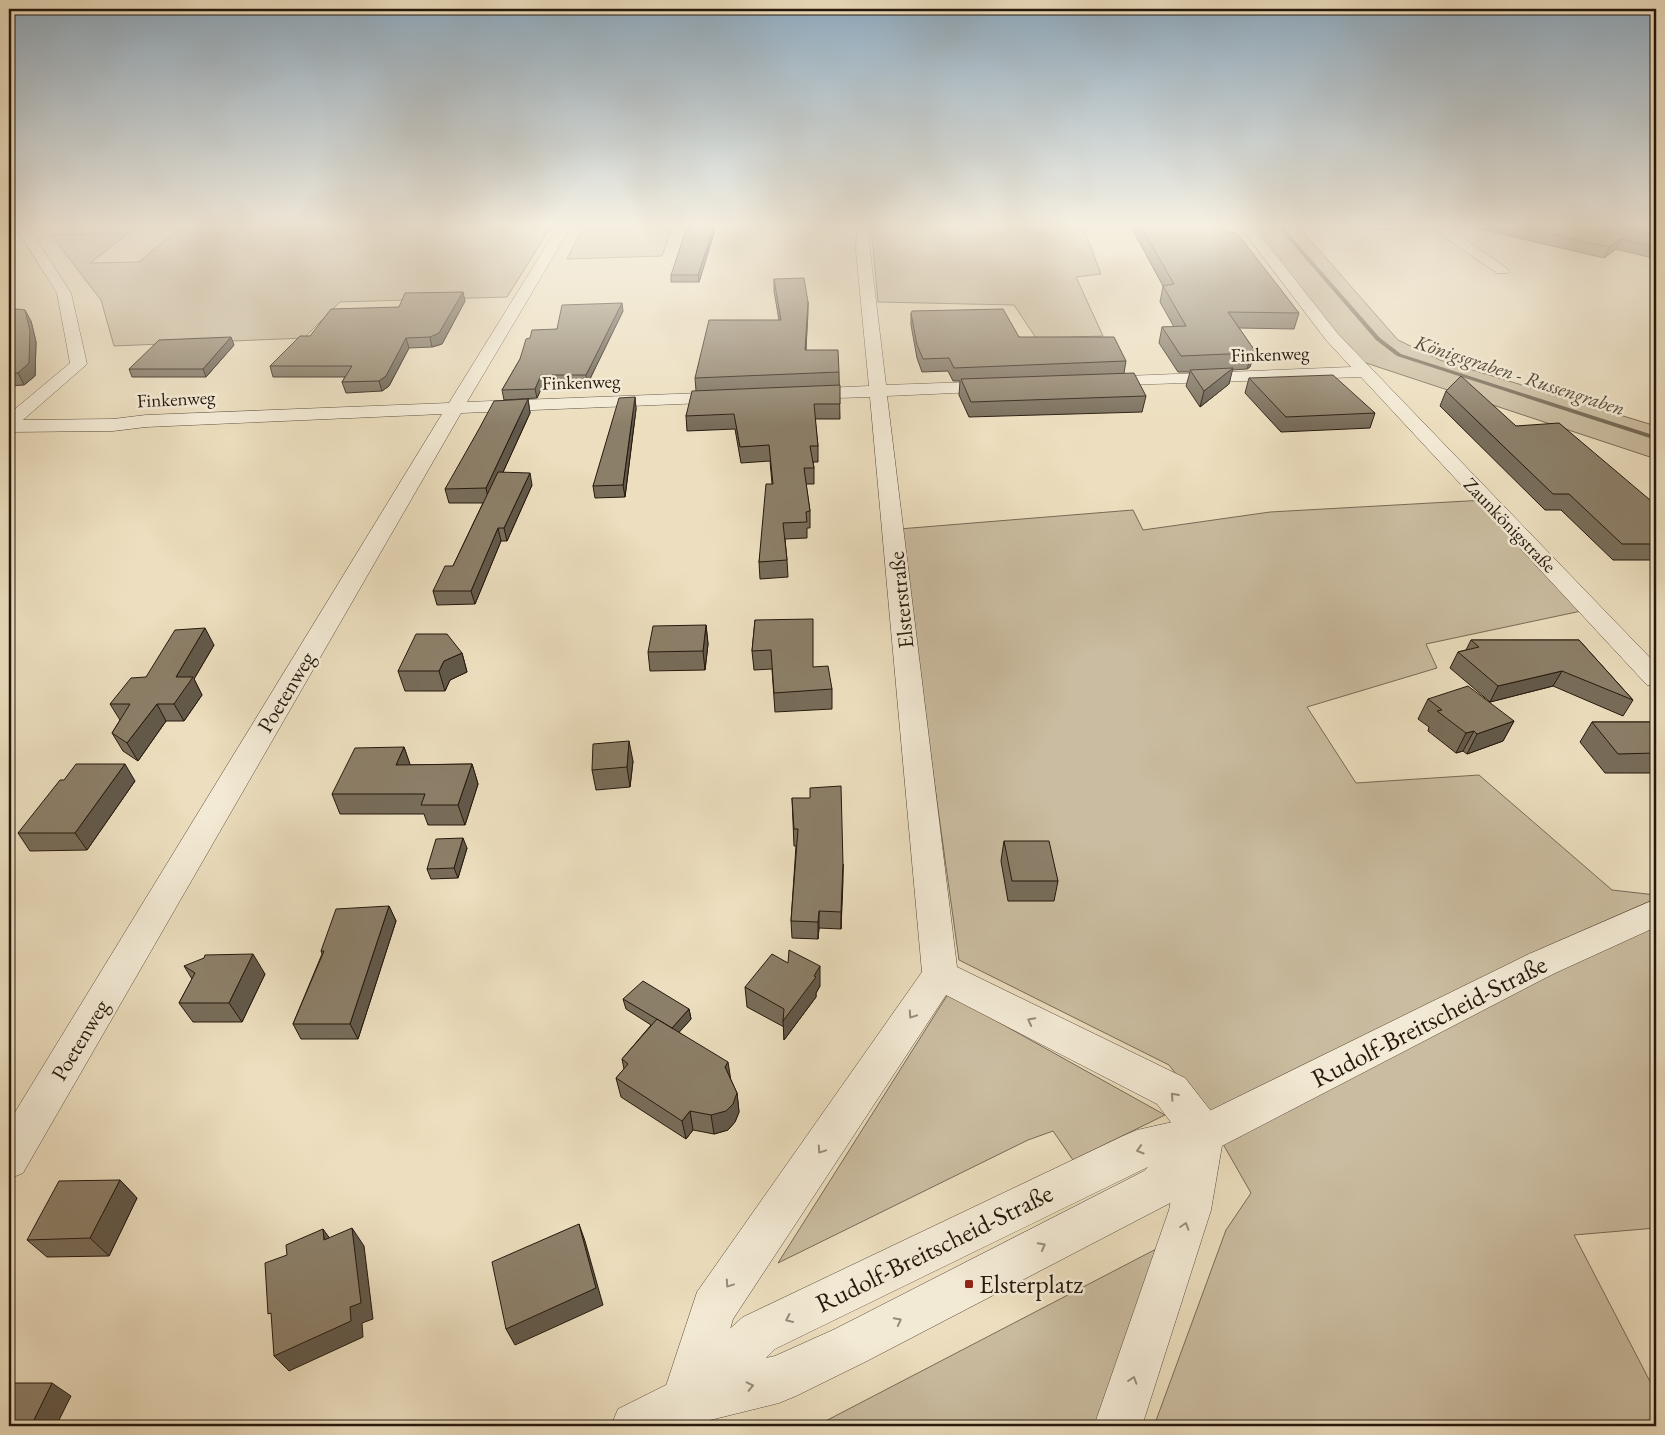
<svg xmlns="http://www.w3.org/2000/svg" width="1665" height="1435" viewBox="0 0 1665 1435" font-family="'EB Garamond',serif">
<rect width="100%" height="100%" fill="#ecdebe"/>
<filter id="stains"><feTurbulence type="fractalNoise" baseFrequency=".004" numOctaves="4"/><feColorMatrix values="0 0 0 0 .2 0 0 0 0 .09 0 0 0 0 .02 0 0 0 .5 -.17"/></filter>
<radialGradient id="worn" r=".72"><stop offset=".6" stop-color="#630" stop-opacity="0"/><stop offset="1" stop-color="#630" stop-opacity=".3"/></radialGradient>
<path fill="#cabca0" stroke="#786a56" d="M 223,225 L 552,225 L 507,297 L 340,302 L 304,338 L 114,346 L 101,300 L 51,235 L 129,233 L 90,263 L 139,262 L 176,231 Z
M 584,225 L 673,225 L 662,256 L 567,259 Z
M 871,225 L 1082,225 L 1101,274 L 1076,277 L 1103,336 L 1036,338 L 1014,305 L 878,302 Z
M 1249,225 L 1440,225 L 1443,232 L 1298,226 L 1398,340 L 1440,360 L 1656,426 L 1656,459 L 1363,362 L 1356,357 Z
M 1485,500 L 1586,610 L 1426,644 L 1437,668 L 1307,707 L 1356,783 L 1479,775 L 1612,890 L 1656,895 L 1656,1228 L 1574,1235 L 1656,1393 L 1656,1426 L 1154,1426 L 1226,1230 L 1251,1193 L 1203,1109 L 1169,1065 L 959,960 L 899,529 L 1133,510 L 1143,530 L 1270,512 Z
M 948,994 L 1165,1115 L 1073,1160 L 1053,1131 L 1028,1140 L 778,1263 Z
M 1160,1247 L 1100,1426 L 816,1426 Z"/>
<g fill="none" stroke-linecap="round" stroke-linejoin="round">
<path fill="#746753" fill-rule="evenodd" d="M 1276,225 L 1281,225 L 1380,338 L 1401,354 L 1656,436 L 1656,440 L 1397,356 L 1376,340 Z"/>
<g stroke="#574a39" stroke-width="1">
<path id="minor" d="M 14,225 L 27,225 L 71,293 L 87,364 L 23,420 L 113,419 L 146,415 L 449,403 L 559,225 L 572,225 L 467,402 L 728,392 L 734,393 L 737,397 L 734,401 L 728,402 L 461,413 L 23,1173 L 9,1179 L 9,1122 L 442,414 L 146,427 L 113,431 L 9,432 L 9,414 L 70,363 L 57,293 Z
M 857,225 L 869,225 L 870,251 L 886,385 L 998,381 L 1004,382 L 1007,386 L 1004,390 L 998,391 L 887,396 L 957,967 L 1185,1078 L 1218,1120 L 1224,1134 L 1211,1210 L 1142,1426 L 1094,1426 L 1169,1210 L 1183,1138 L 1157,1104 L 946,995 L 733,1319 L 709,1401 L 711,1426 L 663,1426 L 661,1401 L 697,1292 L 922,972 L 870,397 L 804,399 L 798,398 L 795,394 L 798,390 L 804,389 L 869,386 L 856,251 Z
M 1239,225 L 1252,225 L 1338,334 L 1656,664 L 1656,687 L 1647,685 L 1361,377 L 1095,386 L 1092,382 L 1095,378 L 1101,377 L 1351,367 L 1326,340 Z
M 1438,225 L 1450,225 L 1452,230 L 1509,270 L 1507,273 L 1497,273 L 1441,235 Z"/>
</g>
<g stroke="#574a39" stroke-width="1">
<path id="tertiary" d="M 1656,899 L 1656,927 L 1553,974 L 1218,1148 L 1174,1201 L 867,1361 L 796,1396 L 779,1403 L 686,1426 L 611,1426 L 618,1409 L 668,1384 L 743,1317 L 1123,1136 L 1137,1130 L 1199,1116 L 1529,954 ZM 1148,1167 L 1144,1171 L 835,1329 L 775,1356 L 766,1358 L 775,1349 Z"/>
</g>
<use href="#minor" fill="#f3ead5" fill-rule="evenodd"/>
<use href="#tertiary" fill="#f3ead5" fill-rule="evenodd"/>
</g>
<path fill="#786d5a" stroke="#25180d" d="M 1130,225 L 1220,225 L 1225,232 L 1299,313 L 1294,329 L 1239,328 L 1255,351 L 1250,367 L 1247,369 L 1232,370 L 1229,384 L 1200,407 L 1186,386 L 1190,372 L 1178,372 L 1159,343 L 1162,327 L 1174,327 L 1160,302 L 1163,286 Z
M 1462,225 L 1603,225 L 1632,231 L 1605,225 L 1656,225 L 1656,259 L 1616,249 L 1604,258 Z
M 714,227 L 714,233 L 699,282 L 671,282 L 671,275 Z
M 774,279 L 808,302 L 806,350 L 839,372 L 840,419 L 815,419 L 818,446 L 818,462 L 813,462 L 814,468 L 814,484 L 806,484 L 810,511 L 810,528 L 807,528 L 807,538 L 785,539 L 787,560 L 788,577 L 760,579 L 759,562 L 772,484 L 770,461 L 741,463 L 735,429 L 687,431 L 686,416 L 696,391 L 695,378 L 779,320 L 774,291 Z
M 465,301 L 442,344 L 432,347 L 409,348 L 389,386 L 382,391 L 346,393 L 342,382 L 345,377 L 273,377 L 270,366 L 310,336 L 399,307 Z
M 9,310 L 31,321 L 36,342 L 35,376 L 24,385 L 9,386 Z
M 623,311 L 587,385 L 543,385 L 537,398 L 504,400 L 502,390 L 520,359 L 530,338 L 557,329 Z
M 911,313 L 1126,361 L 1124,373 L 1146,396 L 1142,412 L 969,417 L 959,395 L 960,381 L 953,381 L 948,371 L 922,372 L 917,358 L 911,325 Z
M 234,345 L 206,377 L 132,377 L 129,369 Z
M 1249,378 L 1375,413 L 1370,428 L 1281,432 L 1245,393 Z
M 1446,391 L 1516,426 L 1656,505 L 1656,560 L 1613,560 L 1561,510 L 1545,510 L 1440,406 Z
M 635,397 L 636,409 L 625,497 L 595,498 L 593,486 Z
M 528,399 L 530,413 L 503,472 L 532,485 L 507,541 L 501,541 L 475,604 L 437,605 L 433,591 L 453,566 L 483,503 L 449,503 L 445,489 Z
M 755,620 L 813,667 L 832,689 L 832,709 L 775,712 L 772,669 L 754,670 L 752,651 Z
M 706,625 L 708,644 L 705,670 L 650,671 L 648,652 Z
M 1471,640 L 1579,640 L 1633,700 L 1623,716 L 1553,686 L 1490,702 L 1450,668 L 1458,652 L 1466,650 Z
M 214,645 L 194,679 L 202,695 L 184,721 L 166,721 L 138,761 L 123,751 L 112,733 L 120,720 L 110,704 L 146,677 Z
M 462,653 L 467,672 L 450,680 L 445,691 L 405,691 L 398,671 Z
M 1428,699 L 1514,721 L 1503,741 L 1467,754 L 1463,751 L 1456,753 L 1428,731 L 1429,727 L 1418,719 Z
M 1592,722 L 1656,722 L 1656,773 L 1605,773 L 1580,742 Z
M 404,747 L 410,765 L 472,764 L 478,784 L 465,825 L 428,825 L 424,814 L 340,814 L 332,794 Z
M 633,761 L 630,787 L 596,790 L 592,770 Z
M 135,781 L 87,850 L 30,851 L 18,833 Z
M 792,798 L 843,864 L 841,929 L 819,928 L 818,939 L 792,938 L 791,921 L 796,846 L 794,846 Z
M 1004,841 L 1058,881 L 1054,901 L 1008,901 L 1001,861 Z
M 467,848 L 458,878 L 431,879 L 427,869 Z
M 389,906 L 396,921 L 358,1039 L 301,1039 L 293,1024 L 322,954 L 321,951 Z
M 184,966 L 265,974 L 242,1022 L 193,1022 L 179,1003 L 192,979 Z
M 820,986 L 816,993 L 816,997 L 784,1040 L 784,1027 L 747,1007 L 745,987 Z
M 623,999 L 689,1009 L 691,1019 L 679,1032 L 731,1080 L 737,1093 L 739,1112 L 735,1122 L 728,1130 L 714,1134 L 693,1130 L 686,1139 L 621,1097 L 616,1078 L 624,1069 L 622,1059 L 651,1025 L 626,1009 Z
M 120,1180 L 137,1198 L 109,1256 L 47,1257 L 27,1240 Z"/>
<path fill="#62594a" stroke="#25180d" d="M 714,227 L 714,233 L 699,282 L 698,275 Z
M 1621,239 L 1616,249 L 1604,258 L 1609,247 Z
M 463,292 L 465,301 L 442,344 L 432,347 L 430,337 Z
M 808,302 L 808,314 L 805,363 L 805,350 Z
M 622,303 L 623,311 L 587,385 L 586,375 Z
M 25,310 L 31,321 L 36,342 L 35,376 L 24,385 L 18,373 Z
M 231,337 L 234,345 L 206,377 L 203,369 Z
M 406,338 L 409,348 L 389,386 L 382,391 L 379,381 Z
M 1255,351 L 1250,367 L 1247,369 L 1252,353 Z
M 1233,368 L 1229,384 L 1200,407 L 1204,391 Z
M 541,375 L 543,385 L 537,398 L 535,389 Z
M 635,397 L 636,409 L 625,497 L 623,485 Z
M 528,399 L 530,413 L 489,503 L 486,488 Z
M 530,473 L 532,485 L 507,541 L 504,528 Z
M 498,528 L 501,541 L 475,604 L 471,591 Z
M 706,625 L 708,644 L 705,670 L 703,651 Z
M 205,628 L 214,645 L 194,679 L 202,695 L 184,721 L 174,704 L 176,677 Z
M 462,653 L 467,672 L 450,680 L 445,691 L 439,671 L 444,661 Z
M 1562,671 L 1553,686 L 1490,702 L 1498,686 Z
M 157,704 L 166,721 L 138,761 L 127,743 Z
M 1514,721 L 1503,741 L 1467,754 L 1477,734 Z
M 1474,731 L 1463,751 L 1456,753 L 1466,733 Z
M 629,741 L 633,761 L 630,787 L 627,767 Z
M 404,747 L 411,767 L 396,765 Z
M 125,764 L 135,781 L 87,850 L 75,833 Z
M 472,764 L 478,784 L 465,825 L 458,805 Z
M 463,838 L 467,848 L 458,878 L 454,868 Z
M 843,864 L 843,881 L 841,929 L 841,912 Z
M 389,906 L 396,921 L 358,1039 L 350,1024 Z
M 819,911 L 819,928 L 818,939 L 818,922 Z
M 253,954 L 265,974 L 242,1022 L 229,1003 Z
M 820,966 L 820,986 L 816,993 L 816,997 L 784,1040 L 783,1021 Z
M 689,1009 L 691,1019 L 674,1038 L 672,1028 Z
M 728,1062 L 731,1081 L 725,1067 Z
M 737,1093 L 739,1112 L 735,1122 L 728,1130 L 714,1134 L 711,1115 Z
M 690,1111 L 693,1130 L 686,1139 L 682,1121 Z
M 120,1180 L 137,1198 L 109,1256 L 90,1238 Z
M 579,1224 L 585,1241 L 603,1305 L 515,1345 L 506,1329 Z
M 352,1228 L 364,1246 L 373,1319 L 362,1323 L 363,1337 L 289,1371 L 274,1356 L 350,1307 Z
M 323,1229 L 336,1247 L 324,1240 Z
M 52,1383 L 71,1396 L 56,1426 L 31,1426 Z"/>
<path fill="#8c7f69" stroke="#25180d" d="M 1140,225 L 1220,225 L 1225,232 L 1237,233 L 1299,313 L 1228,312 L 1255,351 L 1252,353 L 1181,356 L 1162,327 L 1186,326 L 1163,286 L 1174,284 Z
M 1511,225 L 1603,225 L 1656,236 L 1656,247 L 1621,239 L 1609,247 Z
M 687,227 L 714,227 L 698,275 L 671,275 Z
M 804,278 L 808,302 L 805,350 L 838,350 L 839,372 L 695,378 L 709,320 L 781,320 L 774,279 Z
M 463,292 L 439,333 L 430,337 L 406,338 L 386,376 L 379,381 L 342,382 L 352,366 L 270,366 L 300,336 L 310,336 L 331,309 L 399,307 L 405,293 Z
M 622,303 L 586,375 L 541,375 L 535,389 L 502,390 L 520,359 L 526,339 L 530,338 L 532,330 L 557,329 L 562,305 Z
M 18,309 L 25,310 L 30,331 L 29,363 L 18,373 L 9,373 L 9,310 Z
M 1003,309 L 1019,337 L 1114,337 L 1126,361 L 954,368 L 949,358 L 923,359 L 917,345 L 911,313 L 912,311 Z
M 231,337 L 203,369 L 129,369 L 159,340 Z
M 1233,368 L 1204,391 L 1190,370 Z
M 1134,373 L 1146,396 L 971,402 L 961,379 Z
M 1333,375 L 1375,413 L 1286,417 L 1249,378 Z
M 1461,376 L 1516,426 L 1559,423 L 1656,505 L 1656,544 L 1622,544 L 1569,494 L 1553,494 L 1446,391 Z
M 840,385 L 840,404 L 814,404 L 818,446 L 810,446 L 814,468 L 804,468 L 810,511 L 806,512 L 807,522 L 783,523 L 787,560 L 759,562 L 766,484 L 773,484 L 769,445 L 740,447 L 734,414 L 686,416 L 692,391 Z
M 635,397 L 623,485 L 593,486 L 619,398 Z
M 528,399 L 486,488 L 445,489 L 479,429 L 494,401 Z
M 498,472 L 530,473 L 504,528 L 498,528 L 471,591 L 433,591 L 445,566 L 453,566 Z
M 813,619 L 813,667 L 828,666 L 832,689 L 774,693 L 771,650 L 752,651 L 755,620 Z
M 706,625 L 703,651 L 648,652 L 653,626 Z
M 205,628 L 176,677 L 193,677 L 174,704 L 157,704 L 127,743 L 112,733 L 130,704 L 110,704 L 131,678 L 146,677 L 175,630 Z
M 416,634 L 447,634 L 462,653 L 444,661 L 439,671 L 398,671 Z
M 1471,640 L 1579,640 L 1633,700 L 1562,671 L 1498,686 L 1458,652 L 1479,647 Z
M 1468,686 L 1514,721 L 1477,734 L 1474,731 L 1466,733 L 1437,711 L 1442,710 L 1428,699 Z
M 1592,722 L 1656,722 L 1656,753 L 1618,754 Z
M 629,741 L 627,767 L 592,770 L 593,744 Z
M 404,747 L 396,765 L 472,764 L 458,805 L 421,805 L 425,794 L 332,794 L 355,748 Z
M 76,764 L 125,764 L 75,833 L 18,833 L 60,780 L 64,780 Z
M 841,786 L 843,864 L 841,912 L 819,911 L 818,922 L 791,921 L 798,829 L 794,829 L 792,798 L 810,798 L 810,788 Z
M 463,838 L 454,868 L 427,869 L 436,839 Z
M 1004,841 L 1049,841 L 1058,881 L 1012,881 Z
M 389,906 L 350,1024 L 293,1024 L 324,951 L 321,951 L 336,909 Z
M 789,950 L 820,966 L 814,976 L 816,977 L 783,1021 L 784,1009 L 745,987 L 772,954 L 788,963 Z
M 253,954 L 229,1003 L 179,1003 L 195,973 L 184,966 L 204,958 L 205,955 Z
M 643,981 L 689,1009 L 672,1028 L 623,999 Z
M 657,1019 L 728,1062 L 725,1067 L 737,1093 L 733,1104 L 726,1111 L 711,1115 L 690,1111 L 682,1121 L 616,1078 L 628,1064 L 622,1059 Z
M 120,1180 L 90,1238 L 27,1240 L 59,1181 Z
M 579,1224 L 596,1288 L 506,1329 L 492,1262 Z
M 352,1228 L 361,1303 L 350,1307 L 351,1321 L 274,1356 L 271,1313 L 268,1314 L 265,1263 L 287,1255 L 286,1245 L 323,1229 L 324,1240 Z
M 9,1383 L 52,1383 L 31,1426 L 9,1426 Z"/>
<defs><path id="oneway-chevron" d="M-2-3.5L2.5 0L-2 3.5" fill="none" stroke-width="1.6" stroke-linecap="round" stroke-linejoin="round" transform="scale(1.25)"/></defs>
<g stroke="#968c7b">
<use href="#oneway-chevron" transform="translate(912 1015) rotate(124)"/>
<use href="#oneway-chevron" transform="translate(1031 1021) rotate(-153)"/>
<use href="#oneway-chevron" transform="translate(1174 1096) rotate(-132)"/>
<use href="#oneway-chevron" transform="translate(821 1150) rotate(124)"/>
<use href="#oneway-chevron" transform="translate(1140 1150) rotate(163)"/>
<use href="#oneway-chevron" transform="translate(1185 1226) rotate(-72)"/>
<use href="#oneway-chevron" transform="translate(1042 1246) rotate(-28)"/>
<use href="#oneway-chevron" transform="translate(729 1284) rotate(124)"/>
<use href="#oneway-chevron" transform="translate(789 1319) rotate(155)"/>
<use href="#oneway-chevron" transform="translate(898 1321) rotate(-27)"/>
<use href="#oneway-chevron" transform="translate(1133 1380) rotate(-72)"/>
<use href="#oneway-chevron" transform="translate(750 1386) rotate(-13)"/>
</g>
<linearGradient id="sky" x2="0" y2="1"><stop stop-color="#8eaabf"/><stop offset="0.53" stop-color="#f6f0e2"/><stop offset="1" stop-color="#f6f0e2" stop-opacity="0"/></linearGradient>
<rect width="1665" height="426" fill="url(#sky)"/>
<rect fill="#8f2418" stroke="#f3ead5" stroke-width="2" x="964" y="1279" width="10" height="10" rx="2.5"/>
<g text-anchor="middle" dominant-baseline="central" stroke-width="5" stroke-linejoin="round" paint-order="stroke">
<g font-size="19" fill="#25180d" stroke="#f3ead5">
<text transform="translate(1270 354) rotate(-2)">Finkenweg</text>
<text transform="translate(581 382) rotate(-2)">Finkenweg</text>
<text transform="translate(176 399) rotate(-3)">Finkenweg</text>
<text transform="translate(1510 525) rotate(46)">Zaunkönigstraße</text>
</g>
<g font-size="20" font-style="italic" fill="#594c3c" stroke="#f3ead5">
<text transform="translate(1520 375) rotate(18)">Königsgraben - Russengraben</text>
</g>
<g font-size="22" fill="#25180d" stroke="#f3ead5">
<text transform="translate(901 600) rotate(-96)">Elsterstraße</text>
<text transform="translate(286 692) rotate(-59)">Poetenweg</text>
<text transform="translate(80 1040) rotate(-59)">Poetenweg</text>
</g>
<g font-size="26" fill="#25180d" stroke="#f3ead5">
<text transform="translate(1429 1021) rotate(-27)">Rudolf-Breitscheid-Straße</text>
<text transform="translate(934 1248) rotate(-26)">Rudolf-Breitscheid-Straße</text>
</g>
<g font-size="26" fill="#25180d" stroke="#f3ead5" text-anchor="start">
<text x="979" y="1284">Elsterplatz</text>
</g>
</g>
<rect width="1665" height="1435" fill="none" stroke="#ecdebe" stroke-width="30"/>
<rect x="10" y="10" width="1645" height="1415" fill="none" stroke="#25180d" stroke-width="2.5"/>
<rect x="15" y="15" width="1635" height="1405" fill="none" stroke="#25180d"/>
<rect width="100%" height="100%" filter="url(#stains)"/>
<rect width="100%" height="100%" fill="url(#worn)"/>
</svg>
